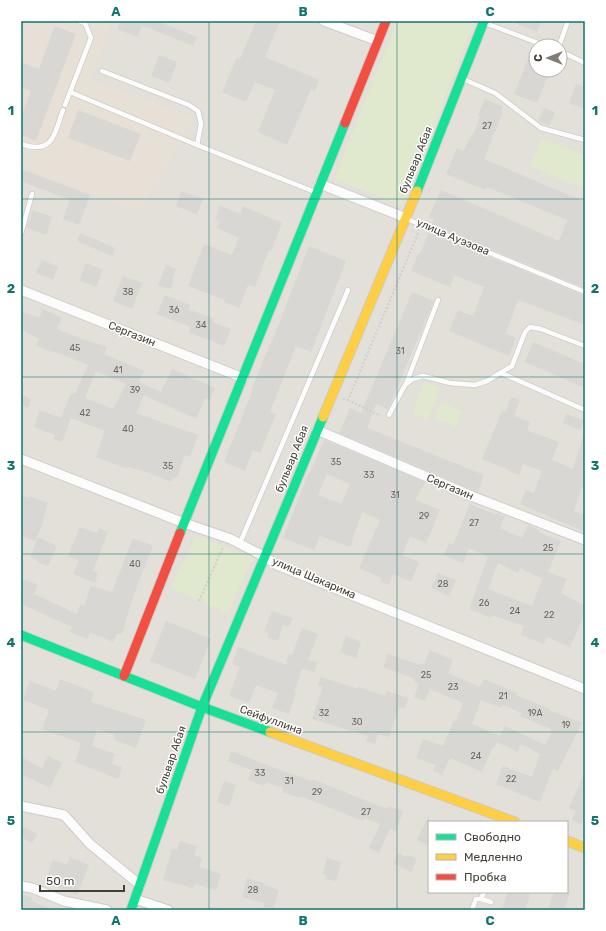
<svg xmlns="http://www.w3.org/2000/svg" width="606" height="931" viewBox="0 0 606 931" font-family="Rubik,sans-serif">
<rect width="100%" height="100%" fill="#f0eeea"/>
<path fill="#e3dfd9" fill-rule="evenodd" d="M 21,21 L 585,21 L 585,910 L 21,910 ZM 536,46 L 560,46 L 560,70 L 536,70 ZM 429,822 L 567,822 L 567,892 L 429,892 Z"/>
<path fill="#e6e0d7" d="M 21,21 L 101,21 L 111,26 L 91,80 L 196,118 L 139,212 L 21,168 Z"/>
<path fill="#e0e8cd" d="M 397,21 L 475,21 L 402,206 L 334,179 Z
M 542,138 L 585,156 L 585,182 L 582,188 L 530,166 Z
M 424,382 L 440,388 L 428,420 L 412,413 Z
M 441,402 L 462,411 L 456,427 L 434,418 Z
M 196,535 L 253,558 L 228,614 L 171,588 Z"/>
<path fill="#d9d7d3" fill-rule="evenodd" d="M 121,21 L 157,21 L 197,37 L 193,46 L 142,25 L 138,37 L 117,29 Z
M 256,21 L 280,21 L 265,57 L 319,80 L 315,91 L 311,89 L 287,145 L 258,132 L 275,90 L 255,82 L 246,102 L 222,92 L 237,57 L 240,59 Z
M 511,21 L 542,21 L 537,32 Z
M 55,26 L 76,34 L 36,141 L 21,135 L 21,117 L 31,91 L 21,87 L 21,62 L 39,69 Z
M 534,45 L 536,46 L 536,70 L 550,70 L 537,103 L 514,94 Z
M 159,55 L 177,62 L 169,83 L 151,76 Z
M 576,84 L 585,87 L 585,109 L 569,103 Z
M 485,99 L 503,107 L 501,112 L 503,112 L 484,159 L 585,202 L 585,288 L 431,225 L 434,219 L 429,217 L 441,190 L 559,241 L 567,220 L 487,187 L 486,190 L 446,174 L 457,148 L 464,151 L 471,135 L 473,135 L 480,117 L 478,116 Z
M 544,108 L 555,112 L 549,126 L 538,121 Z
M 78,110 L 141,134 L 130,161 L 68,138 Z
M 21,169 L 90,195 L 79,225 L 63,219 L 70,200 L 21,181 Z
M 181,191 L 203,199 L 197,214 L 176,206 Z
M 220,206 L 240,214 L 243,206 L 282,223 L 271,251 L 269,250 L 255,287 L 248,285 L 239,308 L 224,302 L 225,300 L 188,286 L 204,244 L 232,255 L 239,238 L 217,228 L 220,222 L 215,219 Z
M 33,210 L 52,217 L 46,235 L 27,228 Z
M 429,232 L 585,296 L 585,325 L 518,300 L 506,333 L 516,338 L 509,356 L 449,331 L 458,310 L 473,316 L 484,287 L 454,275 L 450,287 L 411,271 L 418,254 L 420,254 Z
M 80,233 L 115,248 L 112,256 L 77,241 Z
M 309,246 L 346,261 L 311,352 L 296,346 L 270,412 L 276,414 L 260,453 L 253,450 L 245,471 L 224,462 L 252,392 L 251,391 L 270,344 L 271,344 Z
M 42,260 L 58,267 L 53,280 L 36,273 Z
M 86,263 L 103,270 L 96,287 L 79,280 Z
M 166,265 L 176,269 L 172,280 L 174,281 L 170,289 L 158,285 Z
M 123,276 L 142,283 L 132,309 L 113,301 Z
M 412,292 L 434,301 L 388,409 L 376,404 L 367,428 L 484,475 L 478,492 L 339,433 L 350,408 L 361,413 Z
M 165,295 L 190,305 L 188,309 L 214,319 L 212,322 L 231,329 L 224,346 L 189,332 L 191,327 L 157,314 Z
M 43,309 L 62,318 L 57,329 L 95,344 L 95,343 L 107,347 L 104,354 L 144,371 L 139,382 L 161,392 L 172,369 L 215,388 L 210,400 L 205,398 L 196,419 L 144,395 L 136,413 L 198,435 L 190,457 L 185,455 L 177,478 L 173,477 L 171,482 L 147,472 L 128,467 L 128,469 L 96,457 L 105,431 L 71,418 L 62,442 L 53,439 L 55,435 L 34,427 L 40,410 L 61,418 L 71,393 L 75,394 L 88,365 L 53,351 L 52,352 L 36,345 L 39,339 L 21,330 L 21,311 L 39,318 ZM 96,371 L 126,384 L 113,409 L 85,398 Z
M 533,342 L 585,364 L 585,388 L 525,362 Z
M 21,395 L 31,399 L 28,408 L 21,405 Z
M 511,397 L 520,400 L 514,416 L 530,422 L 527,430 L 559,442 L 552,460 L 573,469 L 583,437 L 585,437 L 585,488 L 582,487 L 574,511 L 585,515 L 585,532 L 520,504 L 526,490 L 534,493 L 542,471 L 523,464 L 519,475 L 508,471 L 509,470 L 482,459 L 502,411 L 506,412 Z
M 566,414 L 584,420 L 580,430 L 563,423 Z
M 324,440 L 425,482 L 415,500 L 440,510 L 426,543 L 410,536 L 402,555 L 419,562 L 411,582 L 393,574 L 389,585 L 380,581 L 381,578 L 359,568 L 380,520 L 362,512 L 350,547 L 320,536 L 314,550 L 283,538 L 309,472 L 310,473 ZM 327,474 L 350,484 L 341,504 L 318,495 Z
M 21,495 L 29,498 L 29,496 L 48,503 L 43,519 L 44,519 L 35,541 L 21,535 Z
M 470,504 L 496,515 L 497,513 L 505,516 L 500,528 L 522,538 L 528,525 L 539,530 L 538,532 L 561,541 L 548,572 L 567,579 L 561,593 L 585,606 L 585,613 L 570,647 L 547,637 L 544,644 L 521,635 L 524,626 L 492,615 L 491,618 L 469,609 L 488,557 L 469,548 L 463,563 L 444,555 L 449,543 L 453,545 ZM 498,563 L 518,573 L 520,568 L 542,579 L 532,606 L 488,589 Z
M 80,527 L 97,533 L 99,528 L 108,532 L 93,571 L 98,573 L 95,583 L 73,574 L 79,560 L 68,556 Z
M 38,537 L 57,546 L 48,566 L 37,562 L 38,560 L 30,557 Z
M 133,538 L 153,546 L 138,583 L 124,626 L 125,627 L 121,635 L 117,633 L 113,642 L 90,632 L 87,639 L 70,632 L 72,627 L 21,604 L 21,578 L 38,585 L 34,594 L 77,614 L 80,605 L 84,606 L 91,586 L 112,592 Z
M 438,573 L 456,580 L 449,596 L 431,588 Z
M 272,611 L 293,618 L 289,627 L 283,625 L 278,641 L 267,637 L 269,633 L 264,631 Z
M 166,621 L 211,639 L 195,679 L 150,661 Z
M 302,628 L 318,634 L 308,660 L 317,662 L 314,672 L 302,669 L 294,692 L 296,693 L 289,714 L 272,708 L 278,693 L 256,685 L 249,703 L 229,696 L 240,667 L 232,664 L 238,647 L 286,665 L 289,654 L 292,655 Z
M 346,636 L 361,642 L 356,658 L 340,652 Z
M 430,650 L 453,660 L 448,673 L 480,687 L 484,679 L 517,693 L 516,695 L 550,709 L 549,710 L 582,723 L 558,771 L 553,768 L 540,802 L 496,784 L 503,766 L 532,777 L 540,754 L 521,744 L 518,752 L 497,742 L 505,726 L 545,745 L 553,730 L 520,716 L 522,713 L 503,705 L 502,708 L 481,700 L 472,724 L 500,736 L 494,748 L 493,747 L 482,772 L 450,758 L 442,775 L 433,771 L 436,765 L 416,758 L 423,739 L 443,746 L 454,720 L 456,721 L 463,703 L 430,689 L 425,701 L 414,697 L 419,684 L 414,682 L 415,679 L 383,667 L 388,654 L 420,665 L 421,663 L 424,664 Z
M 321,677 L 359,689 L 359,687 L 385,696 L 387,691 L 408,698 L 405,709 L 399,707 L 389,737 L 378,734 L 375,744 L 366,741 L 368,736 L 312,719 L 323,687 L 318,685 Z
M 60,679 L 94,692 L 91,702 L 146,720 L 136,748 L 114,740 L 115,735 L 97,729 L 92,746 L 115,754 L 112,764 L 122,767 L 118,779 L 75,762 L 81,743 L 42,729 L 49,710 L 23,700 L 30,681 L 56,691 Z
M 231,751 L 280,770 L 311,781 L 312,779 L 387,809 L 389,806 L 403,811 L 396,831 L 390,829 L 379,853 L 369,848 L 380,824 L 364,818 L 363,821 L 301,796 L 300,798 L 282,792 L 283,788 L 266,782 L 264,786 L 248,780 L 252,770 L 228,761 Z
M 48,756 L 62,763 L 50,788 L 21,774 L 21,757 L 42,768 Z
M 585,772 L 585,815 L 581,824 L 572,820 L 576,811 L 569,808 Z
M 224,781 L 236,785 L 229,806 L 217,802 Z
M 429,814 L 429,846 L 417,840 Z
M 21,825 L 37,834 L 32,843 L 21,837 Z
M 180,841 L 197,846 L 194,855 L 202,858 L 199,867 L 221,874 L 216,890 L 195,884 L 193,888 L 163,880 L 172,849 L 177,850 Z
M 398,853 L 406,857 L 408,855 L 417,859 L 411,872 L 393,863 Z
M 70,857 L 89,865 L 77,895 L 44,882 L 53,860 L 67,865 Z
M 327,858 L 341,862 L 336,881 L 326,879 L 327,875 L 323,874 Z
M 247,878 L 264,883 L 264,885 L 279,890 L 273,910 L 263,908 L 265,903 L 242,897 Z
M 508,892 L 531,892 L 525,910 L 502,910 Z
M 554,892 L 570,892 L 564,910 L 548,910 Z
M 24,895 L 32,898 L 31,901 L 53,910 L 21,910 L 21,903 Z"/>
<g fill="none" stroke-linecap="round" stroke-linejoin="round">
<g stroke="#ceccc8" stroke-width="6">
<path id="lane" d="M 485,23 L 546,46
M 559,46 L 568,21
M 560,51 L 585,63
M 102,71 L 189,105 L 198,111 L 201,124 L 197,145
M 463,79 L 495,93 L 541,128 L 585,140
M 70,92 L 197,145 L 315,192
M 65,105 L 91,38 L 85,23 L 79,21
M 21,144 C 53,155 54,135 63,110
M 407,219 L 585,292
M 21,234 L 32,194
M 501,373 L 585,410
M 406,384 L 438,300
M 389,415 L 405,385 L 413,379 L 423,376 L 450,383 L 475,385 L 487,381 L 512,366 L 525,332 L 530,327 L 541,329 L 585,346
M 240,543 L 348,290
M 481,899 L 491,902
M 472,910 L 476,899 L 481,899 L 484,892"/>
</g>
<g stroke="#ceccc8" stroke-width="11">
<path id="street" d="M 324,21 L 378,41
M 320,184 L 406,218
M 21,290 L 243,378
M 317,430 L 474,497 L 585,540
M 21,459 L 184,523 L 231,539 L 265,557 L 277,565 L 585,689
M 21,806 L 64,815 L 90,844 L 140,885
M 21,886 L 32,888 L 64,901 L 107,910
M 135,899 L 168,910"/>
</g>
<g stroke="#cecac2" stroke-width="11">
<path id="fast" d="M 417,191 L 484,21
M 180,533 L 345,123
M 21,635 L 202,707 L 270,732
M 131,910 L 202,707 L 323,417"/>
</g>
<g stroke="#cecac2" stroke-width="11">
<path id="slow" d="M 323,417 L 417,191
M 270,732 L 515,822
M 567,841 L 585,848"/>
</g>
<g stroke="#cecac2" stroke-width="11">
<path id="jam" d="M 345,123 L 386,21
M 124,676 L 180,533"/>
</g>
<path stroke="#d1cecb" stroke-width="2" stroke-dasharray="2 2" stroke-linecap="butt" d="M 343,399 L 348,400 L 419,231
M 348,400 L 381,416
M 199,601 L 223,547"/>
<use href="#lane" stroke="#fdfcfc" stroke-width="4.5"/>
<use href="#street" stroke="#fdfcfc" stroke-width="9"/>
<use href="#fast" stroke="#16e098" stroke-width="9"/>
<use href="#slow" stroke="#ffcf43" stroke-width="9"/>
<use href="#jam" stroke="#f24e42" stroke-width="9"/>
</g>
<path fill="none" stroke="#0f766e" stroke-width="1" stroke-opacity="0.55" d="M 209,21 L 209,910M 397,21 L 397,910M 21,199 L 585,199M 21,377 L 585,377M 21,554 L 585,554M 21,732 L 585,732"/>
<g text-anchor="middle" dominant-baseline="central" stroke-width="3" stroke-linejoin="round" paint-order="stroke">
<g font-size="9" fill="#6b6660">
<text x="487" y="126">27</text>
<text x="128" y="292">38</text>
<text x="174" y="310">36</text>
<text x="201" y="325">34</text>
<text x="75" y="348">45</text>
<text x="400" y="351">31</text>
<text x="118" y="370">41</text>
<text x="135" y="390">39</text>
<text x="85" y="413">42</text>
<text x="128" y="429">40</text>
<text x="336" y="462">35</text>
<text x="168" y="466">35</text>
<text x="369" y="475">33</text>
<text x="395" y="495">31</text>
<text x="424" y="516">29</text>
<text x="474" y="523">27</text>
<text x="548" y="548">25</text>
<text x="135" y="564">40</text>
<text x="443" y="584">28</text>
<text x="484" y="603">26</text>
<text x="515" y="611">24</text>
<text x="549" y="615">22</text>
<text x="426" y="675">25</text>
<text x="453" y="687">23</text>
<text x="503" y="696">21</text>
<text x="324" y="713">32</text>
<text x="535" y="713">19А</text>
<text x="357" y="722">30</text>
<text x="566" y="725">19</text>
<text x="476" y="756">24</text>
<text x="260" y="773">33</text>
<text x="511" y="779">22</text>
<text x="289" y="781">31</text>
<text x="317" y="792">29</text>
<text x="366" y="812">27</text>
<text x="253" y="890">28</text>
</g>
<g font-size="11" fill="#453f38" stroke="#fff">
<text transform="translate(416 160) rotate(-68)">бульвар Абая</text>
<text transform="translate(453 237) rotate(23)">улица Ауэзова</text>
<text transform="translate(132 334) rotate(22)">Сергазин</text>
<text transform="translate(292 459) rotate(-68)">бульвар Абая</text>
<text transform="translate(450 487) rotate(23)">Сергазин</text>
<text transform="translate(314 578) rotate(23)">улица Шакарима</text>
<text transform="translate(271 720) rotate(20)">Сейфуллина</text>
<text transform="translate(171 760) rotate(-71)">бульвар Абая</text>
</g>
</g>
<rect width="606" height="931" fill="none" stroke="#ffffff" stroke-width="44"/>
<rect x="428" y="821" width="140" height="72" fill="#ffffff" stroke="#b5b2af"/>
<rect x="436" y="834" width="20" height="6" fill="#16e098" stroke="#b5b2af"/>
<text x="464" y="841" font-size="12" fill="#453f38">Свободно</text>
<rect x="436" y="854" width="20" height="6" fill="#ffcf43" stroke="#b5b2af"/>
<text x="464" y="861" font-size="12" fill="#453f38">Медленно</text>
<rect x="436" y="874" width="20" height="6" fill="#f24e42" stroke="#b5b2af"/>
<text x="464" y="881" font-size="12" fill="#453f38">Пробка</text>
<g transform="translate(548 58) rotate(270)"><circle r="19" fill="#ffffff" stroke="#b5b2af"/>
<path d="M0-3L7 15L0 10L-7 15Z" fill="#817c76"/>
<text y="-6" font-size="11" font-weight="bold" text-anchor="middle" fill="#453f38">С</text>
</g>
<path d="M40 885v6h84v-6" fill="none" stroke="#453f38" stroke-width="2"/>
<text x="46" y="885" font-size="12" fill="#453f38" stroke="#ffffff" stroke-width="3" paint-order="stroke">50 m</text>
<rect x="22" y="22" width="562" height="887" fill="none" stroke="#0f766e" stroke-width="1.5"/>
<g font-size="13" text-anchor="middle" font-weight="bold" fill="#0f766e">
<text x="116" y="16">A</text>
<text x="303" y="16">B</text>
<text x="490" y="16">C</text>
<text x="11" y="115">1</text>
<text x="595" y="115">1</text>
<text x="11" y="293">2</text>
<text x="595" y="293">2</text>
<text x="11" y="470">3</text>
<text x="595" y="470">3</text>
<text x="11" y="647">4</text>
<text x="595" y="647">4</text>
<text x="11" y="825">5</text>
<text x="595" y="825">5</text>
<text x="116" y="925">A</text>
<text x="303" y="925">B</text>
<text x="490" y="925">C</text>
</g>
</svg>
